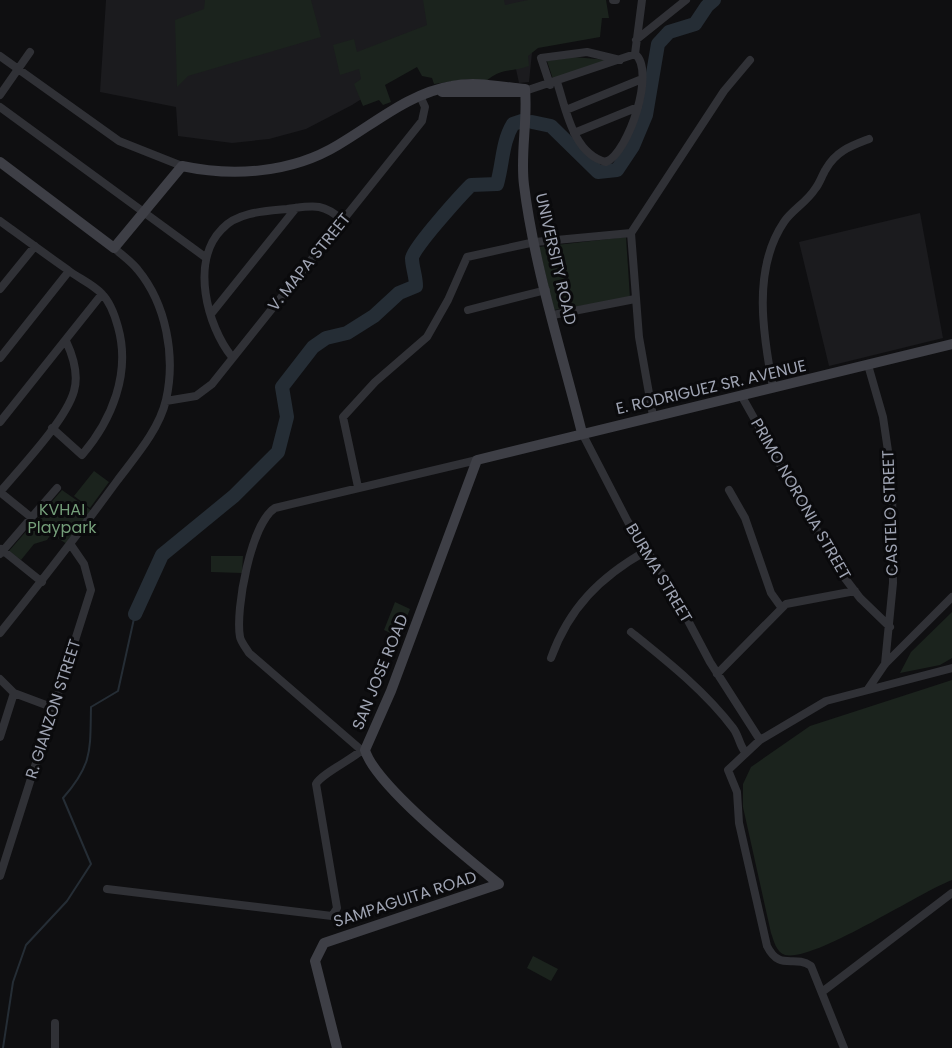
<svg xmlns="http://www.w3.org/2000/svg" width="952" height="1048" viewBox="0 0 952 1048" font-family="Poppins,sans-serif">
<rect width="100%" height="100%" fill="#0f0f11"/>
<path fill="#1b1b1e" d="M 106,0 L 205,0 L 205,9 L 236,0 L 602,0 L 533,43 L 529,82 L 519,83 L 511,46 L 423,60 L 352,105 L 306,129 L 269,139 L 232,143 L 178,136 L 176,107 L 100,92 Z
M 920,213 L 943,338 L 829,366 L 799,242 Z"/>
<path fill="#1b231d" d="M 205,0 L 311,0 L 321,37 L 188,76 L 177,87 L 175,20 L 204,9 Z
M 423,0 L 504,0 L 505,5 L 528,0 L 606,0 L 609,18 L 602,18 L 600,37 L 538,48 L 528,56 L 529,66 C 509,73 503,67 486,81 L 468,79 L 434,84 L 432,78 L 422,76 L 417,67 L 385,85 L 391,102 L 383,105 L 379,100 L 363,106 L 354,84 L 361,79 L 359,69 L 340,75 L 333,45 L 354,39 L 357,52 L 427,25 Z
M 574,57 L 608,60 L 553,79 L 547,61 Z
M 626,237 L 630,298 L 554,310 L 539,247 Z
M 94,471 L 109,482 L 90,508 L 74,496 Z
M 62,490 L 92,511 L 67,544 L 51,534 L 47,540 L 34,544 L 21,560 L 9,551 Z
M 211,556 L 243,556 L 242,573 L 211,572 Z
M 395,602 L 410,609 L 399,637 L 384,630 Z
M 952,612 L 952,658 L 940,665 L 900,673 L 911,652 Z
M 952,680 L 952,880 C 918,893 814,962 785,955 C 776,952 774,941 771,933 L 743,807 L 743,784 L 751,767 L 810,726 Z
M 533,956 L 558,969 L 551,981 L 527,968 Z"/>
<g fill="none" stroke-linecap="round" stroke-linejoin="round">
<path stroke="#252d35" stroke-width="2" d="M 3,1048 L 13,982 L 26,945 L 67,901 L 91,864 L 63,798 C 93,764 90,750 91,707 L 118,691 L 135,614"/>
<path stroke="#252d35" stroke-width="14" d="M 532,122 L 551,126 L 598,172 L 617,170 L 633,146 L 646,115 L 658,44 L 669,32 L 695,24 L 707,6 L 714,0
M 135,614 L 162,555 L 234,496 L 278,452 L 287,417 L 282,387 L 313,347 L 326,338 L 347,333 L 374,316 L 399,293 L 416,286 C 416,276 412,267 412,258 C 412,249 462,194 471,185 L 497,184 C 503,163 502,142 513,124 L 522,121"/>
<path stroke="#303136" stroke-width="8" d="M 613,0 L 616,0
M 636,40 L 686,0
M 0,56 L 119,141 L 182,166
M 557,82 C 566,109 573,154 606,162 C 629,152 656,70 635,54 L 642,0
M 550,85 L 541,58 L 587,52 L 620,60
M 525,91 L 635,54
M 0,95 L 30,52
M 0,107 L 205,257
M 566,110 L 642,79
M 574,133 L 638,107
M 0,221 C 22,237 45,254 68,270 C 78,278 93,284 102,294 C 110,302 115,316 118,327 C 131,373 112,420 82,455 L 52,428
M 0,289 L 35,246
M 468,310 L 546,290
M 211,314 L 296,208
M 553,315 L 635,299
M 232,357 C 207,326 190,261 222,229 C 237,212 266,211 287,209 C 312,206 322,202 342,220
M 0,358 L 69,271
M 868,365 L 883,417 L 892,478 L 893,583 L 885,664
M 773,387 C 763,335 752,269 784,222 C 792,210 807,202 815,189 C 820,183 822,175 826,169 C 836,151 851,146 869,139
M 741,395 L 841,573 L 860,598 L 890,627
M 166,401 L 196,396 L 212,384 L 422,121 L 425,107 L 420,96
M 653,416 L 639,337 L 631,233 L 724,91 L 750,60
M 0,422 L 102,294
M 582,433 L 628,522 L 667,581 L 710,662 L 760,740
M 358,487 L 343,417 L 375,382 L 427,337 L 448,300 L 467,257 L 535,242 L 631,233
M 729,490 L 745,518 L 771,593 L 781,607
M 0,492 C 21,467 66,420 74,391 C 79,374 73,356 66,341
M 0,492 L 32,518
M 1,549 L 42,582
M 0,554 L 57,488
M 631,632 C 667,661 705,691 733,728 C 739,736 739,744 745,752
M 0,633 C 40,583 79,533 117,481 C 135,457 159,430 166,400 C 176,356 166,304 138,270 C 132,262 122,255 114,248
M 551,658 C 569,608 600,577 646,551
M 717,674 L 786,604 L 855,591
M 0,679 L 14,693 L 54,708
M 868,689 L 885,664 L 952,597
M 0,737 L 14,693
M 367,755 L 249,653 C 246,648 241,642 240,637 C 235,610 251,523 275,508 L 477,460
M 0,876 L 91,590 L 84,564 L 71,545
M 107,889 L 332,916 L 337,908 L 316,784 C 321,774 351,760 362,750
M 822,992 L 952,893
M 55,1023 L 55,1048
M 844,1048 L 811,966 C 794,954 780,972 767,946 L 739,823 L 737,792 L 728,770 L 760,740 L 826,701 L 952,668"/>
<path stroke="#3e3f46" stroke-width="10" d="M 442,92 L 522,92
M 0,162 L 114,248 L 182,166 C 233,177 292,173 338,145 C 374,124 409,93 452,86 C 476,81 501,87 525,89 C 528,121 520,153 524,185 C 534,266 562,353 582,433
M 337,1048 L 315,961 L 324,943 L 499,884 C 468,859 375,785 365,750 L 391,691 L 477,460 L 952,344"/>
</g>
<g text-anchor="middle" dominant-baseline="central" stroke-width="6" stroke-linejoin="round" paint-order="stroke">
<g font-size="16" fill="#9fa4b3" stroke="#0a0a0c">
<text transform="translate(556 259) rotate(77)">UNIVERSITY ROAD</text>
<text transform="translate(309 262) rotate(-51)">V. MAPA STREET</text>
<text transform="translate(711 387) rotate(-13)">E. RODRIGUEZ SR. AVENUE</text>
<text transform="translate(801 499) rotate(60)">PRIMO NORONIA STREET</text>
<text transform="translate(890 513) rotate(-92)">CASTELO STREET</text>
<text transform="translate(659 573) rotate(59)">BURMA STREET</text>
<text transform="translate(380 672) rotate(-68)">SAN JOSE ROAD</text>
<text transform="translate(53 709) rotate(-72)">R. GIANZON STREET</text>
<text transform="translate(405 899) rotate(-18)">SAMPAGUITA ROAD</text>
</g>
<g font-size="16" fill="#759f7a" stroke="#0a0a0c">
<text x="62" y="509">KVHAI<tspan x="62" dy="18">Playpark</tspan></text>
</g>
</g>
</svg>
